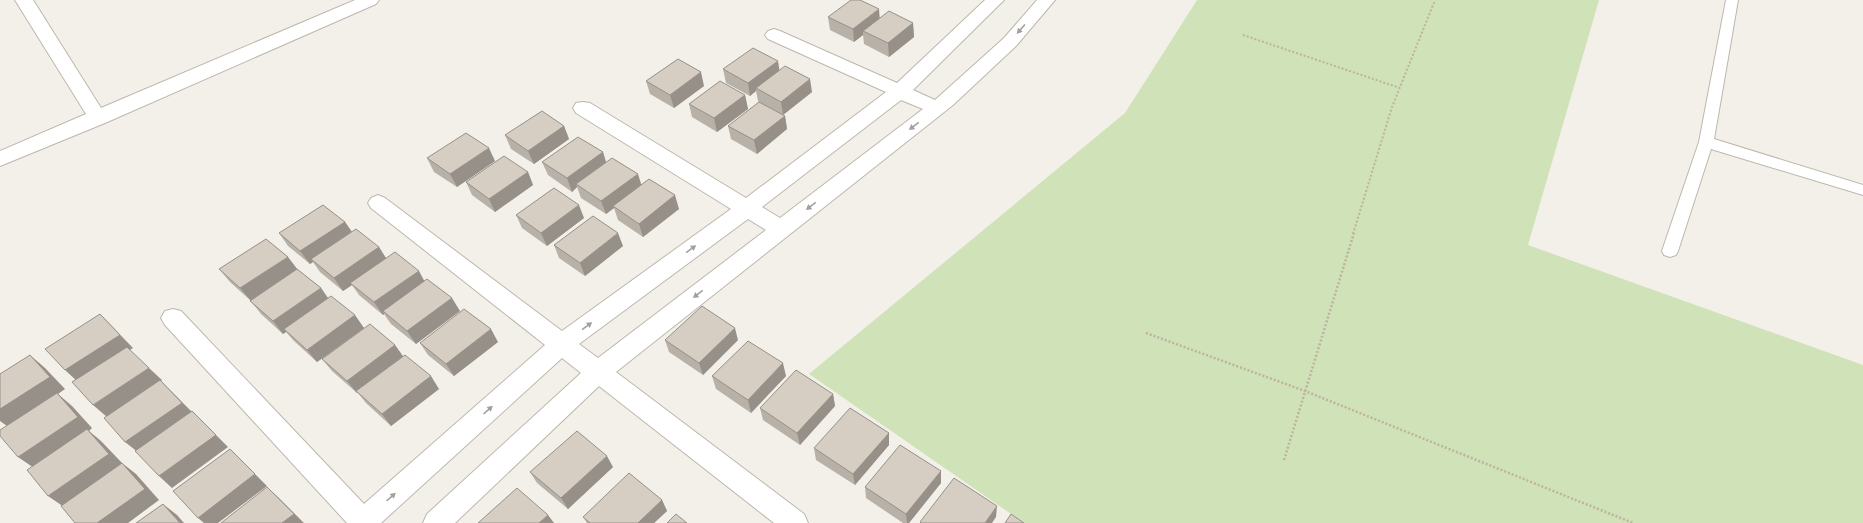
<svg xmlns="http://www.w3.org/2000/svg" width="1863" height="523" viewBox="0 0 1863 523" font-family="Barlow,sans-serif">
<rect width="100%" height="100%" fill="#f3f0ea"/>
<path fill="#d0e2b7" d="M 1197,0 L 1599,0 L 1528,245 L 1863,365 L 1863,523 L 1024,523 L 809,374 L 1125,113 Z"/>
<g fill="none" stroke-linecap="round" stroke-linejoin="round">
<g stroke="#bdb7ad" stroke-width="2">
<path id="service" d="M 1726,0 L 1738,0 L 1714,139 L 1863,185 L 1863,195 L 1711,149 L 1678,251 L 1676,255 L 1670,257 L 1664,255 L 1662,251 L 1699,142 Z"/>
</g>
<g stroke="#bdb7ad" stroke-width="2">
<path id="minor" d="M 15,0 L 33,0 L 101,108 L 355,0 L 379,0 L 376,4 L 105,123 L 0,166 L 0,151 L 86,114 Z
M 985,0 L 1004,0 L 913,90 L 935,100 L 1004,38 L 1037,0 L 1055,0 L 1016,46 L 953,105 L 616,372 L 804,514 L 808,523 L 774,523 L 599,386 L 455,523 L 423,523 L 427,514 L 581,373 L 562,358 L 381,523 L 347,523 L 165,325 L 161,318 L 165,311 L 173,309 L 181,311 L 364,504 L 545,345 L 371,208 L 368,203 L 371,198 L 378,195 L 385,198 L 562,331 L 731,209 L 576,113 L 573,108 L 576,103 L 583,102 L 590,103 L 746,198 L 886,92 L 768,39 L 765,35 L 768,31 L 774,29 L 780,31 L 897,83 ZM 901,100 L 923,109 L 780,218 L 762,207 ZM 748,219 L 766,230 L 598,358 L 579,344 Z"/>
</g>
<path stroke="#beb2a0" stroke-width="2" stroke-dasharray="2 2" stroke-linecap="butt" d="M 1243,35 L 1400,88
M 1353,234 L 1392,107 L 1435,0"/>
<path stroke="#beb2a0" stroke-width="2.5" stroke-dasharray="2 2" stroke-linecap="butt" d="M 1146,333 L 1305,391 L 1633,523
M 1284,460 L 1354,233"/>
<use href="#service" fill="#fff" fill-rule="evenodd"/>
<use href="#minor" fill="#fff" fill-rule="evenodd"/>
</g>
<path fill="#b8b1a8" d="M 828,17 L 879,18 L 913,23 L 914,37 L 889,57 L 864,44 L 863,35 L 854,42 L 830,30 Z
M 723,69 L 779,70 L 812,92 L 783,115 L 785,116 L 787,129 L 757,154 L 731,139 L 728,126 L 759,102 L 758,101 L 756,91 L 750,96 L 726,83 Z
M 646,81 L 704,86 L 674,108 L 650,94 Z
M 745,95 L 748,109 L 717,132 L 692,117 L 689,104 Z
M 564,126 L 569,139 L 534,164 L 511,149 L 505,135 Z
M 603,152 L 606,162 L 679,209 L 643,237 L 618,220 L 614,208 L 606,214 L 581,198 L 577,187 L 572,192 L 548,175 L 542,162 Z
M 427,158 L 495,161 L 457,187 L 434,172 Z
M 528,172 L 533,185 L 495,212 L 472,195 L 466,182 Z
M 516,215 L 584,218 L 547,246 L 522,228 Z
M 345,222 L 352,232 L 379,247 L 386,258 L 425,281 L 460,311 L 416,344 L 391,324 L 384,314 L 383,315 L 359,295 L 352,285 L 343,291 L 320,272 L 313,262 L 310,264 L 288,246 L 279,233 Z
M 554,245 L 623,246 L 585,276 L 559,258 Z
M 219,269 L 298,270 L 321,288 L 328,298 L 364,328 L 317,362 L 294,341 L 286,332 L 283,334 L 261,314 L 250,300 L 230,282 Z
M 665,340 L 738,340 L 703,375 L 669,352 Z
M 498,342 L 454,376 L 428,355 L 420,343 Z
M 395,345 L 403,356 L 439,389 L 391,426 L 366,403 L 358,393 L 357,393 L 332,371 L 322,359 Z
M 712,376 L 786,376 L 751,413 L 716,389 Z
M 833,394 L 835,406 L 800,445 L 763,420 L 760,408 Z
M 889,445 L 855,485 L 816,460 L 814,448 Z
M 613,467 L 568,509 L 537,483 L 530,472 Z
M 941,471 L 941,483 L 909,523 L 903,523 L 866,498 L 865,487 Z
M 662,500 L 667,511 L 654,523 L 587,523 L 583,517 Z"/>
<path fill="#969088" d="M 879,9 L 880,22 L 863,31 L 863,35 L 854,42 L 853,29 Z
M 913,23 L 914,37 L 889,57 L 888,43 Z
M 778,61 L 780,74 L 756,88 L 756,91 L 750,96 L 748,83 Z
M 701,72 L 704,86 L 674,108 L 670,95 Z
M 810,79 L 812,92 L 783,115 L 781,102 Z
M 745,95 L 748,109 L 717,132 L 714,118 Z
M 785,116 L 787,129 L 757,154 L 754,140 Z
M 564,126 L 569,139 L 534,164 L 528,151 Z
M 489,148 L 495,161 L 457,187 L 450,174 Z
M 603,152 L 607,166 L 576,184 L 577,187 L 572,192 L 567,178 Z
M 528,172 L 533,185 L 495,212 L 489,199 Z
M 638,174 L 642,187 L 613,206 L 614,208 L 606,214 L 601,201 Z
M 675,195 L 679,209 L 643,237 L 639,224 Z
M 579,205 L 584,218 L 547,246 L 541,233 Z
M 345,222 L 354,235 L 311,259 L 313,262 L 310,264 L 300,251 Z
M 618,233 L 623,246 L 585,276 L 580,263 Z
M 379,247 L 387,260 L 350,283 L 352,285 L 343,291 L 334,278 Z
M 288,257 L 298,270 L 251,301 L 240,288 Z
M 419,271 L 426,284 L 383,311 L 384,314 L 383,315 L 374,302 Z
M 321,288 L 330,301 L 284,329 L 286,332 L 283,334 L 273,321 Z
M 452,298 L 460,311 L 416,344 L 407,331 Z
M 100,314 L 133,348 L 79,383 L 65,370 Z
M 355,315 L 364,328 L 317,362 L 307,350 Z
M 735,328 L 738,340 L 703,375 L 699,363 Z
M 491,329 L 498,342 L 454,376 L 446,364 Z
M 395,345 L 404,358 L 356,391 L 358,393 L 357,393 L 347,381 Z
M 30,355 L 45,368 L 65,389 L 58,394 L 72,406 L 92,428 L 89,431 L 101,441 L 124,465 L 64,507 L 48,496 L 34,468 L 18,457 L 7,426 L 0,421 L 0,409 Z
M 783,363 L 786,376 L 751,413 L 748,400 Z
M 149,368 L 162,380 L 161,381 L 195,415 L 139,453 L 125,442 L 107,417 L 93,405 Z
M 431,376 L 439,389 L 391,426 L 382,414 Z
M 833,394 L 835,406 L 800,445 L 797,433 Z
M 192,411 L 228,447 L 172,488 L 159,476 Z
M 889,433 L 889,445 L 855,485 L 853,474 Z
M 230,449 L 267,486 L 218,523 L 204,523 L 198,518 Z
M 607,456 L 613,467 L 568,509 L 561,498 Z
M 122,463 L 136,474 L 159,500 L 128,523 L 97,523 Z
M 941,471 L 941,483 L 909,523 L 907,523 L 906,514 Z
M 267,487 L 279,498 L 304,523 L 282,523 Z
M 662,500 L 667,511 L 654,523 L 638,523 Z
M 163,504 L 177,515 L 184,523 L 180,523 Z
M 997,506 L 996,517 L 992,523 L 985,523 Z
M 548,515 L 554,523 L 539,523 Z"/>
<path fill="#d6cec3" stroke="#969088" d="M 851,0 L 860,0 L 879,9 L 853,29 L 828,17 Z
M 889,11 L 913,23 L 888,43 L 863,31 Z
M 753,48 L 778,61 L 748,83 L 723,69 Z
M 678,59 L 701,72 L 670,95 L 646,81 Z
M 785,66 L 810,79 L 781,102 L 756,88 Z
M 720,81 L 745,95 L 714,118 L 689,104 Z
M 759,102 L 785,116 L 754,140 L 728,126 Z
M 542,111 L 564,126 L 528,151 L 505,135 Z
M 466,133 L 489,148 L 450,174 L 427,158 Z
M 578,137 L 603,152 L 567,178 L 542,162 Z
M 504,156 L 528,172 L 489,199 L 466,182 Z
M 612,158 L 638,174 L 601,201 L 576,184 Z
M 649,179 L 675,195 L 639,224 L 613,206 Z
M 554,188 L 579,205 L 541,233 L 516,215 Z
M 323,205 L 345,222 L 300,251 L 279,233 Z
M 593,216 L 618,233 L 580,263 L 554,245 Z
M 356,229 L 379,247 L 334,278 L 311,259 Z
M 266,239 L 288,257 L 240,288 L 219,269 Z
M 395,252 L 419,271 L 374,302 L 350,283 Z
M 297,269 L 321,288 L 273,321 L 250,301 Z
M 427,279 L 452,298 L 407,331 L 383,311 Z
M 331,296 L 355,315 L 307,350 L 284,329 Z
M 702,306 L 735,328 L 699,363 L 665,340 Z
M 464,309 L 491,329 L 446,364 L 420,343 Z
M 100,314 L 120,335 L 65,370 L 45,349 Z
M 370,324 L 395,345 L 347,381 L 322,359 Z
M 748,341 L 783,363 L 748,400 L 712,376 Z
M 127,347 L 149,368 L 93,405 L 72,382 Z
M 30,355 L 50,377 L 0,409 L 0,374 Z
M 405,355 L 431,376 L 382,414 L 356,391 Z
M 796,370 L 833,394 L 797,433 L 760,408 Z
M 160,380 L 182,403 L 125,442 L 104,418 Z
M 57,393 L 78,417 L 18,457 L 0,436 L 0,430 Z
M 850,408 L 889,433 L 853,474 L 814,448 Z
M 192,411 L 216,435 L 159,476 L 135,451 Z
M 87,429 L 109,454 L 48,496 L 27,470 Z
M 577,431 L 607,456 L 561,498 L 530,472 Z
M 900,445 L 941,471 L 906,514 L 865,487 Z
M 230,449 L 255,474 L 198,518 L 173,491 Z
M 122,463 L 145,489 L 97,523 L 75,523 L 61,506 Z
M 629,473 L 662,500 L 638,523 L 590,523 L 583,517 Z
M 954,478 L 997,506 L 985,523 L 921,523 L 920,522 Z
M 267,487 L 294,514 L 282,523 L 221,523 Z
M 517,488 L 548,515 L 539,523 L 478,523 Z
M 163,504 L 180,523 L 136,523 Z
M 676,514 L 687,523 L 667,523 Z
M 1011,514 L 1024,523 L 1005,523 Z"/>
<defs><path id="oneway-solid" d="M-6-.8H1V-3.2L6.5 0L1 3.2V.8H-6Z"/></defs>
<g fill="#a2a09c">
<use href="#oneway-solid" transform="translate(1021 29) rotate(131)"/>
<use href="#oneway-solid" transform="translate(914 126) rotate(142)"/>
<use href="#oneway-solid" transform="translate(811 206) rotate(142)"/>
<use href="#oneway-solid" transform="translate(691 249) rotate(-36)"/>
<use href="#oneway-solid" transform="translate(698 294) rotate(142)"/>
<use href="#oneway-solid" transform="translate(587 326) rotate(-36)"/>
<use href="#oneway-solid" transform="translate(488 410) rotate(-42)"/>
<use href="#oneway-solid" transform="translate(391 497) rotate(-42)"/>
</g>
</svg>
